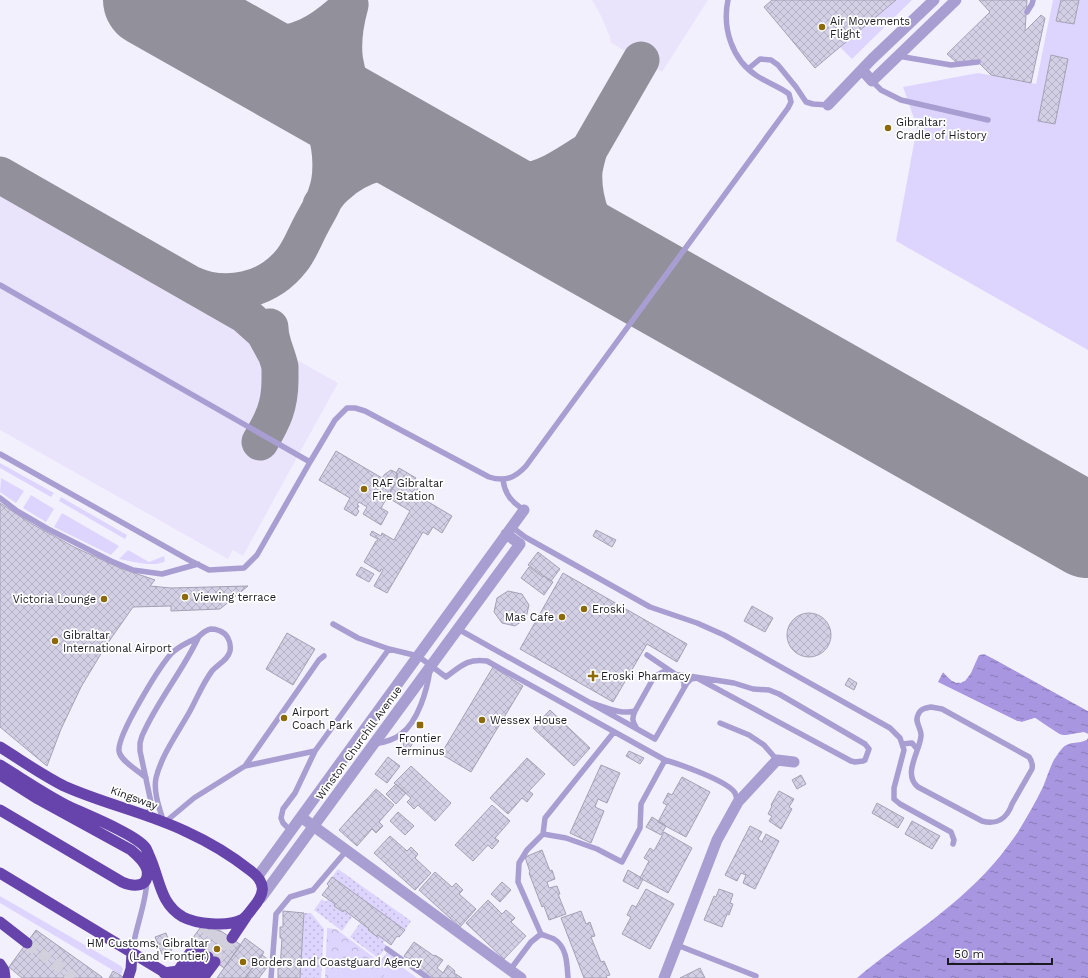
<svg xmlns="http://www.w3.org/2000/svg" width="1088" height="978" viewBox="0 0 1088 978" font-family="'Work Sans',sans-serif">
<defs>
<pattern id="park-crowns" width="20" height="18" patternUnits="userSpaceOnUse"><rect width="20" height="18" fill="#ddd5fe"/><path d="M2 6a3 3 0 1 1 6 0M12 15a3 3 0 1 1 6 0" fill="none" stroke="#bdb6d9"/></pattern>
<pattern id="garden-dots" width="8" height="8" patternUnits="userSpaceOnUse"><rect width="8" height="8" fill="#ddd5fe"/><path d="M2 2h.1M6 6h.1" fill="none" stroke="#bdb6d9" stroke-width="1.8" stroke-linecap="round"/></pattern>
<pattern id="water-ripples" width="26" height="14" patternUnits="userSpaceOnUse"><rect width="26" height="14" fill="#a896e1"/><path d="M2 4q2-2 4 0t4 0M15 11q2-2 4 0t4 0" fill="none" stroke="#887ab6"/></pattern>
<pattern id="building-cross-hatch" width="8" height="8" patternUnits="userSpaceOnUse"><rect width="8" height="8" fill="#d3cfe5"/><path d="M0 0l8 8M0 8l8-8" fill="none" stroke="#b5b1c4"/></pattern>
</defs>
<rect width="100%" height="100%" fill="#f3f0fe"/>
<path fill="#e9e4fc" d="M 592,0 L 708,0 L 662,72 L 611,43 L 610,37 L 601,16 Z
M 0,193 L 338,383 L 243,556 L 233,550 L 228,559 L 0,430 Z"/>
<path fill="#ddd5fe" d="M 896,0 L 912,0 L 852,59 L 840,47 Z
M 1053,0 L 1088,0 L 1088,350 L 896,241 L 917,127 L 903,87 L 978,73 L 1036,84 Z
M 0,463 L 54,493 L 51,497 L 0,468 Z
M 1,478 L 24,491 L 16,503 L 0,492 Z
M 31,495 L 54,509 L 46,522 L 23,508 Z
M 61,497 L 127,535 L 125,539 L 59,501 Z
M 62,513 L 119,546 L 111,555 L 54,527 Z
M 128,550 L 149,562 L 164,556 L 165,561 C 156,568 130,561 119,559 Z
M 0,896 L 121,966 L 123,969 L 121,975 L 0,903 Z
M 347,958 L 373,978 L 332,978 Z
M 394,961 L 417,978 L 382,978 Z"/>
<path fill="url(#park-crowns)" d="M 327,928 L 336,929 L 380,962 L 387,952 L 396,959 L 382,978 L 373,978 L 347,959 L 332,978 L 325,978 Z"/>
<path fill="url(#garden-dots)" d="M 338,869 L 411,921 L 405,930 L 332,877 Z
M 322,899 L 326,902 L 328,899 L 335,904 L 334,906 L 343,912 L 344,910 L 352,917 L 342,931 L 314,910 Z
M 304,913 L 311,913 L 324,929 L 321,978 L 300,978 Z
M 360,923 L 369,929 L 368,931 L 376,937 L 378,935 L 385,940 L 383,943 L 387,946 L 378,958 L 350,937 Z"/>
<path fill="url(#water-ripples)" d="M 982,653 L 996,660 L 1088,711 L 1088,734 C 1080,730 1071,737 1063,735 C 1052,733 1044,723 1035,718 L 1022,722 L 1017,721 L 937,682 L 943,672 L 952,681 L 961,683 L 968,677 L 977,657 Z
M 1088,738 L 1088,978 L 857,978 C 905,938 961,905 1000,856 C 1017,835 1031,811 1043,787 C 1048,775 1051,762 1059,751 C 1070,738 1082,746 1088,738 Z"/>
<path fill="#f3f0fe" d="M 982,651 L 997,658 L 1088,709 L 1088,711 L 985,654 L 979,655 L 971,673 L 965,681 L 956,683 L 949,678 L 943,672 L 938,682 L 1017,721 L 1022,722 L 1035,718 L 1061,735 L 1066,735 L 1084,732 L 1088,734 L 1088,736 L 1084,734 L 1066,737 L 1060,737 L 1035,720 L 1022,724 L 1017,723 L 936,683 L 936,681 L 943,670 L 957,681 L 964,679 L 969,672 L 977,653 Z
M 1088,736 L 1087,740 L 1071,742 L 1065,745 L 1060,751 L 1053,761 L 1037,798 L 1018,832 L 1000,856 L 994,863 L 988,866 L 1006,845 L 1025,816 L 1042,784 L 1051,760 L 1058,750 L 1064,744 L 1070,741 L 1082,740 Z"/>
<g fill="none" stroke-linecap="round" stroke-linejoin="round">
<path stroke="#92909a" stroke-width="37" d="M 213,36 C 227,39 242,44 256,45 C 297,47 321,33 350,5 C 339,45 341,76 366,110 C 373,119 381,127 389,135
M 589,150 L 641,60
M 0,175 L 245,315 L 264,332 L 275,352
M 321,205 C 325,198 329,192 336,186 C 358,165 396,153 426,162 C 438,165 449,171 460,175 C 473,180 507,184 521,182 C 547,179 567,164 589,150 C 587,157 585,164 584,171 C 582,201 595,234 617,255 C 626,265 637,273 648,281
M 191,284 C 226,300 268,291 292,260 C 300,250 305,236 311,225 C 316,215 323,205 326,195 C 333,177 332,151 326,132 C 314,100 292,85 266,66
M 260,442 C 273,420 280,406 280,380 C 280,376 280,371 280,367 C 277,353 270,342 270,327"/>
<path stroke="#92909a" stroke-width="94" d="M 150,0 L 1088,531"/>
</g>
<path fill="url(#building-cross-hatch)" stroke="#a5a1b5" d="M 772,0 L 896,0 L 815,68 L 764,7 Z
M 979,0 L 1027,0 L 1025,31 L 1041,15 L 1045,18 L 1031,83 L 991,75 L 978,62 L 956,62 L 947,54 L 990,12 Z
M 1061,0 L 1079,0 L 1074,24 L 1056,21 Z
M 1051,55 L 1068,59 L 1055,124 L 1038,121 Z
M 336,451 L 382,478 L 385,474 L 391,470 L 397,473 L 397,481 L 381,508 L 388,512 L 381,525 L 363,514 L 367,507 L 359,502 L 357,505 L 359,506 L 357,509 L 359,511 L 356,516 L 344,509 L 350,498 L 319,480 Z
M 399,468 L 416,478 L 412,485 L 418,488 L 415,494 L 452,516 L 442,533 L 433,527 L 428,535 L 423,532 L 387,593 L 374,586 L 383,570 L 381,569 L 380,572 L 364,562 L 376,541 L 377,541 L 378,539 L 370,535 L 372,531 L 381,536 L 382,533 L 394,540 L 410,511 L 387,497 L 397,481 L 397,473 L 396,473 Z
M 0,503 L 32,524 L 74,547 L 120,568 L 155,580 L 150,586 L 171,588 L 248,586 L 220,609 L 171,611 L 171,606 L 133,607 L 105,647 L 81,687 L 61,729 L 47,766 L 0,727 Z
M 596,530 L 616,540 L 612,547 L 593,536 Z
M 538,552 L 560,569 L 551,581 L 528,565 Z
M 361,567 L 374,574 L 369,582 L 356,575 Z
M 529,567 L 543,577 L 544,576 L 553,582 L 544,595 L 521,578 Z
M 563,573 L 687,644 L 677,662 L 647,644 L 613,702 L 520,649 Z
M 508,591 L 522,594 L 529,605 L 526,618 L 515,626 L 502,623 L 494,612 L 497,598 Z
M 752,606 L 773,618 L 765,632 L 744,621 Z
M787 635a22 22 0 1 1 44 0a22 22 0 1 1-44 0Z
M 287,633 L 315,649 L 293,685 L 266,669 Z
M 493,667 L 523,686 L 471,772 L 441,754 Z
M 849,678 L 857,683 L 854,690 L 845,685 Z
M 550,710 L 590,748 L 574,766 L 533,728 Z
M 410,735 L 415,739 L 407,753 L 401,749 L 404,745 L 403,744 Z
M 629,751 L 644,758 L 640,764 L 626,756 Z
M 388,757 L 400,766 L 387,783 L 375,774 Z
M 527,758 L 545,774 L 529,791 L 533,794 L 527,802 L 522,798 L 508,814 L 490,798 Z
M 601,765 L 620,773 L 607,803 L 598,799 L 595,807 L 604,811 L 591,843 L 570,833 Z
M 411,766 L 451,803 L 435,821 L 418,805 L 414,809 L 407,802 L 411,798 L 394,783 Z
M 801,775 L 806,784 L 797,789 L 792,780 Z
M 682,777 L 710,792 L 686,837 L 658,822 L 667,805 L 663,803 L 668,793 L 672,795 Z
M 396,784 L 406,793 L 396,804 L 386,794 Z
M 376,789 L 394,805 L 379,822 L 383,826 L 376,833 L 372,829 L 357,846 L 339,830 Z
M 779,791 L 794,799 L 789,807 L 792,809 L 781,829 L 769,821 L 772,816 L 768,814 L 772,806 L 771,805 Z
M 877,803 L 904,818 L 898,828 L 872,813 Z
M 492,805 L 510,821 L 495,838 L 499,841 L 492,849 L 488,845 L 473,861 L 455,845 Z
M 398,812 L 414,826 L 405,835 L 390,821 Z
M 652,817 L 666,826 L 661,835 L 646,827 Z
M 912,821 L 940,836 L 932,849 L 905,834 Z
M 750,826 L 762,832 L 758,839 L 762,842 L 766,834 L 779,841 L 755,889 L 743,883 L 746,875 L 741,873 L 737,881 L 725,875 Z
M 664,832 L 692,848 L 668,893 L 640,878 L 649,861 L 644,858 L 650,848 L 654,851 Z
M 390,836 L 407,851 L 411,847 L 418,854 L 415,858 L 431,873 L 415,890 L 374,853 Z
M 542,850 L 550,871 L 552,870 L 555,879 L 547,882 L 549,888 L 557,886 L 560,894 L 558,894 L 566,914 L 549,920 L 544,906 L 542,907 L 529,873 L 530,872 L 525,857 Z
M 628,870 L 640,877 L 640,878 L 643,879 L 638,889 L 623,881 Z
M 435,872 L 452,887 L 456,883 L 463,890 L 459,894 L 476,909 L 460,927 L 419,890 Z
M 332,877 L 405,930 L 399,937 L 397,936 L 391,945 L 378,935 L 377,937 L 368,930 L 369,929 L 344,910 L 343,912 L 334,906 L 335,904 L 322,895 L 329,886 L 327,884 Z
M 502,882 L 511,890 L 500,902 L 491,894 Z
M 646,889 L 674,904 L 650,949 L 622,934 L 631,917 L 627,915 L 632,905 L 636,907 Z
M 719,889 L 733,894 L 730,903 L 733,904 L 729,915 L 727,914 L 722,927 L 704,920 L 714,896 L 716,897 Z
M 488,900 L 502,914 L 506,910 L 515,918 L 511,922 L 526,936 L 504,959 L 466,923 Z
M 283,911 L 304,913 L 300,978 L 278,978 L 278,968 L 280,968 L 282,938 L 280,938 L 280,927 L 283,927 Z
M 581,911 L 586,924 L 590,922 L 595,936 L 591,937 L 601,962 L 604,961 L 610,975 L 606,976 L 607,978 L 584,978 L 561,918 Z
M 200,928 L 221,931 L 241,945 L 224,968 L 189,943 Z
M 36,930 L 102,977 L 102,978 L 22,978 L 9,967 Z
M 166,933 L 172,950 L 162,954 L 155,937 Z
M 245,938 L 264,952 L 262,955 L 245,978 L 217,978 Z
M 414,942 L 434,956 L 435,955 L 443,960 L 437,968 L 443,973 L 448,965 L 455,971 L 454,973 L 462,978 L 431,978 L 417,969 L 419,966 L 404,956 Z
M 262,955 L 269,960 L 266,965 L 268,966 L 259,978 L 245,978 Z
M 700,968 L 705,978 L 680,978 Z
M 113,971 L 125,978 L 109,978 Z"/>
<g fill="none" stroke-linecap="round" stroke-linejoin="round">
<path stroke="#d3d0dd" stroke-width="11" stroke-dasharray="11 5.5" stroke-linecap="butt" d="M 27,943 L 74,978
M 194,947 L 207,929
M 201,952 L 216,930
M 208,957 L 225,933
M 215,962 L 232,938"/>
<path stroke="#a99ed2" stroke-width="5.5" d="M 1027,12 L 1032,4 L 1033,0
M 898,56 L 951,65 L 978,62
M 748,69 L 760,59 L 771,60 L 778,65 L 796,87 L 806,102 L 813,104 L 828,105
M 872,81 L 881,90 L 901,100 L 988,120
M 0,285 L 310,462 L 335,420 L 347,408 L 355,408 L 365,411 L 489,477 C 505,482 515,478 526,466 L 788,108 L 791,102 L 789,94 C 780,87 768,83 757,76 C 732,60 722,28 728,0
M 0,454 L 189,560 L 209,570 L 244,568 L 257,555 L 310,462
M 503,480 C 505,495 512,502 524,510
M 0,498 L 17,511 L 48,529 L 111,561 L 133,570 L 162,574 L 198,564
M 512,527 L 525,537 L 650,607 L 697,623 L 724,635 L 890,728 L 900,738 L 904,750 L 894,788 L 894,799 L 900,804 L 951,832 L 954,840 L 953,844
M 333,624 L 358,638 L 389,649 L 418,656 L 446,677 C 461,666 468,658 487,661 L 665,760
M 458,629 L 655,739 L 687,683 L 691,679 L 697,678 L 851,761 L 855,762 L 863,761 L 865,760 L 869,749 L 865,744 L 779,694 L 769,690 L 753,689 L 734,683 L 663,672 L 654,677 L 635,711 C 621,715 605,707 591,703
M 647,655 L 681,678 L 684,682 L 684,686
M 931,707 L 942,709 L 1029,757 C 1032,761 1033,764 1032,769 L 1012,804 C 1007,819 996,825 982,821 L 918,787 C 902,774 920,751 921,736 C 922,729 914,722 918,715 C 920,709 925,708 931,707 Z
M 635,711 C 632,718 632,721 636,727
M 720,723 L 749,735 L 764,745 L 777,760
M 375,744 C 384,742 394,740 401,734 C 418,722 427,690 430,670
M 902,744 L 912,743 L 917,749
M 245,766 L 319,660 L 324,656
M 146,778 C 138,770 120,761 119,751 C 117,735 159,668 170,655 C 178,646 188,643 198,637 C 202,634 205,630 211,629 C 215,629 221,631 225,634 C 229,638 231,645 230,651 C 228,660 218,664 212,671 C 203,683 197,698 190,711 C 179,731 161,756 156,778 C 153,792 160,810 164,823 L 194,798 L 245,766 L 315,751
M 143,814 L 150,811 L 152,807 L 140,751 L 140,743 L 142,736 C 157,701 183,671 199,636
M 291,831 L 283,823 L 281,818 L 283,809 L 295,793 L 315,751 L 389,649
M 543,834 L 566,838 L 597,849 L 622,862 L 640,828 L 641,804 L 665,760 C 679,764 728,781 735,793 C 736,796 737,799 738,802
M 541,934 L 518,882 L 519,863 L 527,850 L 543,834 L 545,818 L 614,732
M 677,945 L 756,976
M 387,949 L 428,978
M 132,953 C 135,928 146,905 147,880
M 510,970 L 531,942 L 541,934 C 545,936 550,937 554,939 C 567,947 567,964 568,978
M 271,978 L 276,914 L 290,897 L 313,890 L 347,850"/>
<path stroke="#a99ed2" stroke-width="11" d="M 862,70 L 872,81 L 956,0
M 828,105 L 872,59 L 934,0
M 301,817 L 521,978
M 258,876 L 524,510
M 261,898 L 520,544 L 506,534
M 664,978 L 717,840 L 738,802 L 777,760 L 794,762"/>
<path stroke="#6644ab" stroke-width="11" d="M 0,747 C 21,760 42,775 64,786 C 104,804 148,813 187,832 C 209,842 232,856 251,871 C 268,884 264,895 252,909 C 249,913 246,918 241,920 C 227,927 196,924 183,917 C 159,903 160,878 149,855 C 148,853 147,849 145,847 C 135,834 87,815 70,807 C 46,795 23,779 0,765
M 0,775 L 38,799 L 131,850 C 137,855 145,862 147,870 C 150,888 133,887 122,882 L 0,810
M 0,873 L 174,978
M 0,922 L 27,943
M 232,938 L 246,917
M 0,964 L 4,970 L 5,978
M 164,973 L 178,971 L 194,947
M 128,978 L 131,969 L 132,953
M 181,978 L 184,976 L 201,952
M 193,978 L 208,957
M 203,978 L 215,962"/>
</g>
<g fill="#8c6909" stroke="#fff" stroke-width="1.5">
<circle cx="822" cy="27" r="4"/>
<circle cx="888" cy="128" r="4"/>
<circle cx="364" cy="489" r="4"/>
<circle cx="185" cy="597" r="4"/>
<circle cx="104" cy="599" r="4"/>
<circle cx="584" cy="609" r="4"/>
<circle cx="562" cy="617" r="4"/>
<circle cx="55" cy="641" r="4"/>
<path d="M591 670h4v4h4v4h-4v4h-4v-4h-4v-4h4z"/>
<circle cx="284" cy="718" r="4"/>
<circle cx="482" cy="720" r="4"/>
<rect x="416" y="721" width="8" height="8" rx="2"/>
<circle cx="217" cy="949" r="4"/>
<circle cx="243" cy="962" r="4"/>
</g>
<g text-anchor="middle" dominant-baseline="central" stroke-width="3.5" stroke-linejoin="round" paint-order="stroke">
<g font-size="11" fill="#1b1921" stroke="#fff" text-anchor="start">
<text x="830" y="21">Air Movements<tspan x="830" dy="13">Flight</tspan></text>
<text x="896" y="122">Gibraltar:<tspan x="896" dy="13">Cradle of History</tspan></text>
<text x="372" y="483">RAF Gibraltar<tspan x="372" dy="13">Fire Station</tspan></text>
<text x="193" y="597">Viewing terrace</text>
<text x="96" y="599" text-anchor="end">Victoria Lounge</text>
<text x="592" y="609">Eroski</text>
<text x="554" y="617" text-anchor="end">Mas Cafe</text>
<text x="63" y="635">Gibraltar<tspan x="63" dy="13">International Airport</tspan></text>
<text x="601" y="676">Eroski Pharmacy</text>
<text x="292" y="712">Airport<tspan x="292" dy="13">Coach Park</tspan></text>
<text x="490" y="720">Wessex House</text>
<text x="420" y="738" text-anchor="middle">Frontier<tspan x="420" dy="13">Terminus</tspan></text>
<text x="209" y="943" text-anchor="end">HM Customs, Gibraltar<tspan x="209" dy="13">(Land Frontier)</tspan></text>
<text x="251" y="962">Borders and Coastguard Agency</text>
</g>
<g font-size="11" fill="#1b1921" stroke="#fff">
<text transform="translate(359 743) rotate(-54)">Winston Churchill Avenue</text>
<text transform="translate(134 798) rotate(20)">Kingsway</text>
</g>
</g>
<path d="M948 958v6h104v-6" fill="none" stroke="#1b1921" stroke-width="2"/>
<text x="954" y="958" font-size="12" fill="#1b1921" stroke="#ffffff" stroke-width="3" paint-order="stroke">50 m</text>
</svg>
